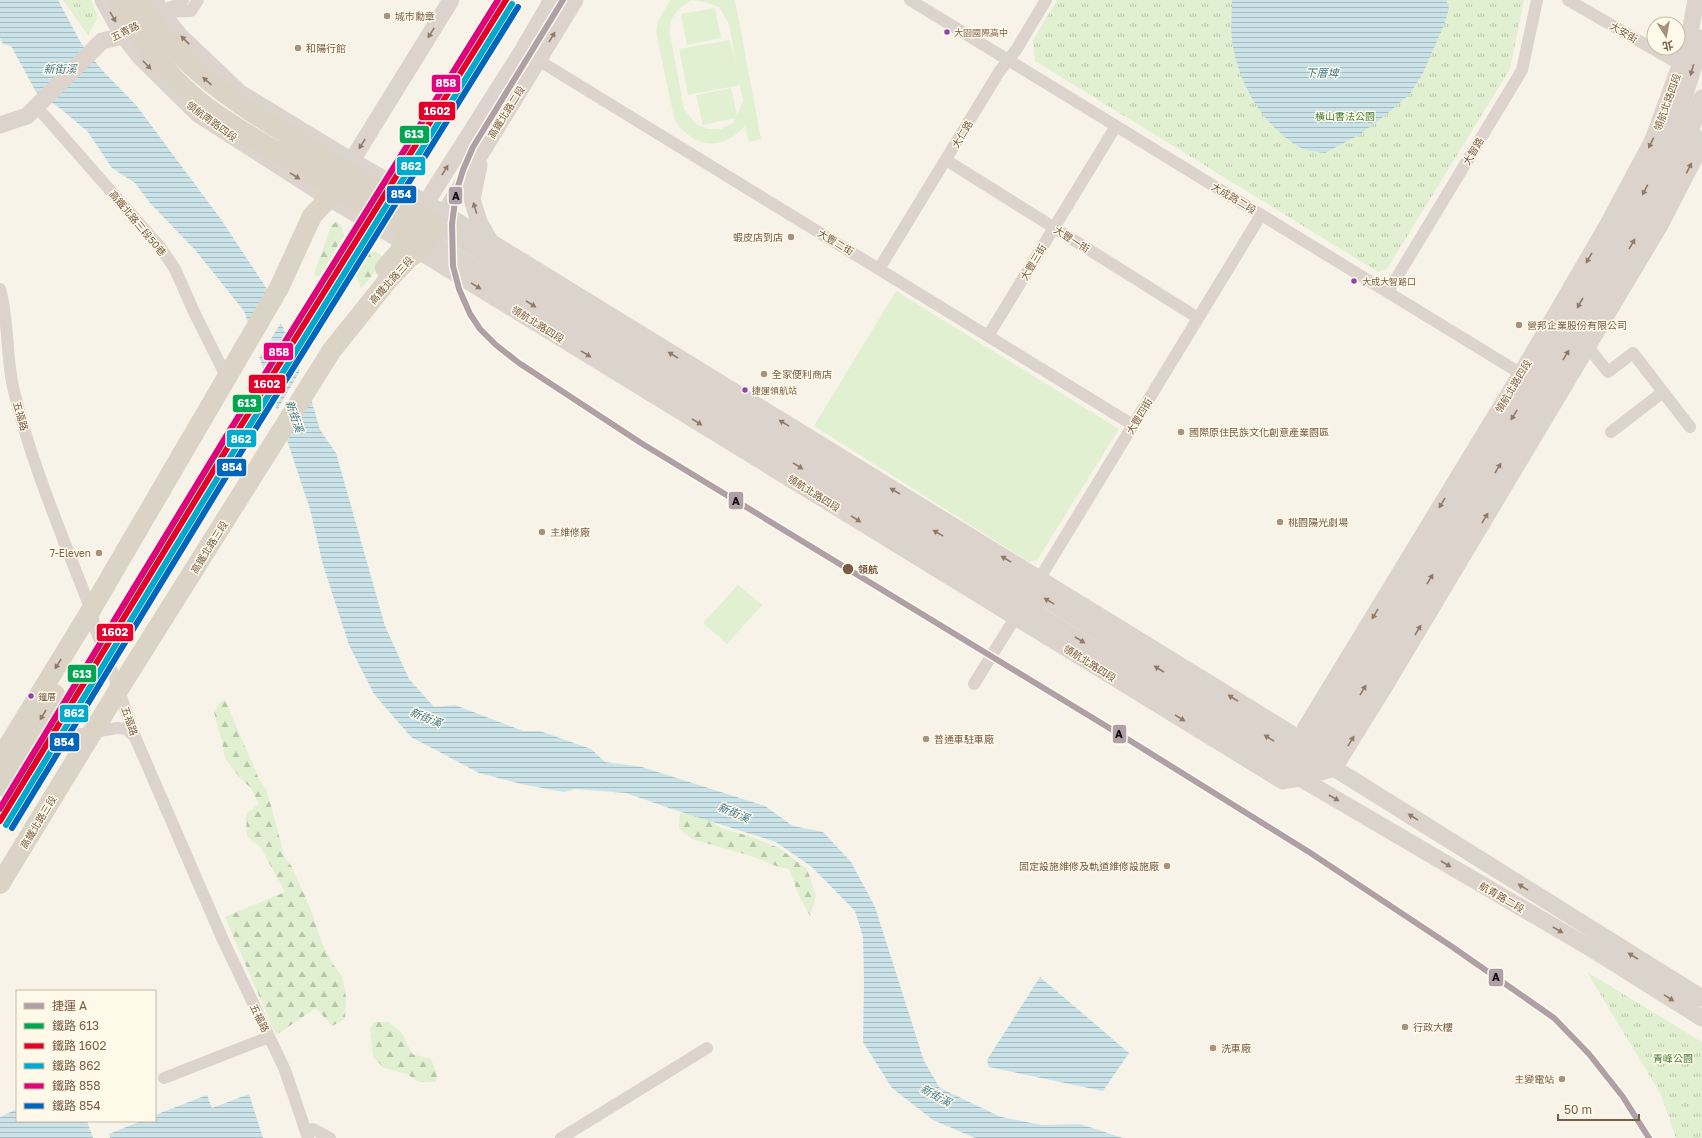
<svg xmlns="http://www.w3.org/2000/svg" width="1702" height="1138" viewBox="0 0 1702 1138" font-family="'Golos Text','Noto Sans TC',sans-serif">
<defs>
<pattern id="forest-firs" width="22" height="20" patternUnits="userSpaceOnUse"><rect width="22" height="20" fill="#e0f0d1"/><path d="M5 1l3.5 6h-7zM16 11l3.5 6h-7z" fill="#bac6ab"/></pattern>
<pattern id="park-tufts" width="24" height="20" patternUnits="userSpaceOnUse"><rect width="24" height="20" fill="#e0f0d1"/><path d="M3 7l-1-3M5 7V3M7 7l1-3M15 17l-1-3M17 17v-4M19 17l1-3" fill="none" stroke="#bac6ab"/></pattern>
<pattern id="water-rules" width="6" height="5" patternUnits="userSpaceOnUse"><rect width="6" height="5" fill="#c9e3e9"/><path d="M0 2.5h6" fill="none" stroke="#a8bbbf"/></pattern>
</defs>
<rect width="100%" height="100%" fill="#f8f3e8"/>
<path fill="#e0f0d1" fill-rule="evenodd" d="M 670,0 L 735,0 L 761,139 L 749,142 L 745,126 C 721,152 697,148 675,122 L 656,32 L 658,21 ZM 692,0 L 705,2 L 719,7 L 729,24 L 736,64 L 730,40 L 679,49 L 688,95 L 740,85 L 743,101 L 737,115 L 731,88 L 696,95 L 703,125 L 735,118 L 733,123 L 721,129 L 708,129 L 696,124 L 684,109 L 670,34 C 670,15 676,10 692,0 Z
M 715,8 L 721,38 L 687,45 L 681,14 Z
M 896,291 L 1119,429 L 1037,560 L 1029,562 L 814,426 Z
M 738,585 L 762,605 L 727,644 L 703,623 Z"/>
<path fill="url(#forest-firs)" d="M 337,221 L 342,227 L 344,235 L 319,277 L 314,274 L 331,226 Z
M 375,251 L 387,259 L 361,288 L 356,275 L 363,256 Z
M 225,700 L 259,779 L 267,791 L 285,858 L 292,867 L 311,910 L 322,943 L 334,966 L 342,976 L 346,997 L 345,1019 L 332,1026 L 316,1008 L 276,1035 L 225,917 L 285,892 L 261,848 L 247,836 L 246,814 L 259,804 L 250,787 L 241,779 L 225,759 L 222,742 L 214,712 L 220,702 Z
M 680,813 L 705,817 L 723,829 L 749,836 L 779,848 L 807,869 L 816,896 L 810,916 L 799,896 L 789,869 L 776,866 L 751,856 L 692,839 L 679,828 Z
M 374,1022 L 389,1022 L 402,1033 L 412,1054 L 431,1059 L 437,1074 L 436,1082 L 418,1082 L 407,1074 L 384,1068 L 373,1057 L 370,1028 Z"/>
<path fill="url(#park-tufts)" d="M 63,0 L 91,0 L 98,17 L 88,35 Z
M 1057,0 L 1524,0 L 1510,69 L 1387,269 L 1378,272 L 1035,61 L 1033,40 Z
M 1587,972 L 1702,1042 L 1702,1138 L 1676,1138 L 1660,1093 Z"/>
<path fill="url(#water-rules)" d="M 0,0 L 58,0 L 81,43 L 101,69 L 136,105 L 220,218 L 269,292 L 312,402 L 320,430 L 336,453 L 385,626 L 409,679 L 434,707 L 455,705 L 523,731 L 540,731 L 591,749 L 605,762 L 642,767 L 765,806 L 793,826 L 823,832 L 851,862 L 875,907 L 924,1061 L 940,1088 L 1001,1117 L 1042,1125 L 1080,1124 L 1123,1138 L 975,1138 L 933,1120 L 892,1088 L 863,1042 L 864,983 L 863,937 L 855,911 L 812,867 L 776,842 L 672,809 L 626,793 L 575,789 L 564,792 L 521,784 L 479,773 L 411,737 L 374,694 L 349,645 L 323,565 L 310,509 L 244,311 L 196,251 L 150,203 L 135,183 L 112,168 L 88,132 L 61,109 L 36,92 L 11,46 L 3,44 L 0,38 Z
M 1232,0 L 1446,0 L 1449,9 L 1444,25 L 1423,73 L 1410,94 L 1387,114 L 1359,135 L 1325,153 C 1318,152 1308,151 1301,148 C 1264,127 1240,87 1233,46 C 1230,32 1232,15 1232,0 Z
M 1040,977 L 1129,1053 L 1103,1091 L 989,1067 L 987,1060 Z
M 249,1094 L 263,1138 L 110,1138 L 109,1134 L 141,1121 L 155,1121 L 155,1115 L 207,1095 L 212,1108 Z
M 17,1109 L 17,1121 L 87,1121 L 93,1138 L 0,1138 L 0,1117 Z"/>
<path fill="#f8f3e8" d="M 271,292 L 282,321 L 258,360 L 248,330 Z
M 301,369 L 311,395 L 285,438 L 276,412 Z"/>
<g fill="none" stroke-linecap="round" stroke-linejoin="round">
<path stroke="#dbd3cc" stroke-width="12" d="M 910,0 L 1528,378
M 1568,0 L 1681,65
M 166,9 L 180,4 L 183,0
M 161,12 L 191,11 L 198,0
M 538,60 L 1133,425
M 37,107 L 160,247 L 175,269 L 194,312 L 226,376
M 946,160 L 1198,318
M 879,269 L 999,72 L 1016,50 L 1046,0
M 0,289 C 9,321 6,355 13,387 C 31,464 63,537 91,610 L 95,628 L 114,676 L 135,737 L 223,940 L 285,1070 L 308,1138
M 1388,292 L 1522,70 L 1537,0
M 988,336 L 1116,126
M 1587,346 L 1608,372 L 1633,353 L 1690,427
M 1611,432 L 1663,392
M 1035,586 L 1261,215
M 974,684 L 1020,610
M 23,744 L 117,728 L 126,729 L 135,737
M 164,1078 L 269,1037
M 306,1131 L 313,1129 L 330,1138
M 561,1138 L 707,1048"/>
<path stroke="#dbd3cc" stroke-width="17" d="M 103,0 L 122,34 L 141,58 L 198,114 L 329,198 L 419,251 L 1283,781 L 1300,778 L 1334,768 L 1386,684 L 1660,225 L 1695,157 L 1702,139
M 155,0 L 161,12 L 180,36 L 240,93 L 352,161 L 445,214 L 1290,733 L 1303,759
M 575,0 L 437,225 L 739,413 L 1054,604 L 1303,759 L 1319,762 L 1334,768 L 1702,998
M 0,125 L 27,116 L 102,41 L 115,38 L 131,30
M 479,165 L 472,199 L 479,222 L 490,241
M 346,170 L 451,0
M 420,212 L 521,53 L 552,0
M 427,239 L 591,341 L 777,453 L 1291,771 L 1300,778 L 1592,949 L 1702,1018
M 1305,755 L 1535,382 L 1636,207 L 1656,169 L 1677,120 L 1693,69 L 1701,38
M 1302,760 L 1305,729 L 1521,374 L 1607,226 L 1653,140 L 1688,44 L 1696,0
M 1311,769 L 1319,762 L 1536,406 L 1647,218 L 1688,138 L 1702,98"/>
<path stroke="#dbd3c6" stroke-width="20" d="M 119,0 C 140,39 169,78 204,105 C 231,126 262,143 291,160 C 334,186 377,212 422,236
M 385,268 L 399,252 L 418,214
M 0,759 L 91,610 L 279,288 L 312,216 L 329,198 L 345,171
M 0,786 L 55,694
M 0,884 L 119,689 L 332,350 L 389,279 L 409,258 L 419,251 L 437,225 C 391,198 344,171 299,142 C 236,103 176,67 140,0"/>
<g stroke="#fff9ea" stroke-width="9">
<path id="rail-1" d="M 0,809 L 228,434 L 498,0"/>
</g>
<g stroke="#fff9ea" stroke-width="9">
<path id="rail-2" d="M 0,821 L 234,437 L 506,0"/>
</g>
<g stroke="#fff9ea" stroke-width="9">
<path id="rail-3" d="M 6,825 L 240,441 L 512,4"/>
</g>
<g stroke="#fff9ea" stroke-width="9">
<path id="rail-4" d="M 0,808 L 228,433 L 498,0"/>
</g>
<g stroke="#fff9ea" stroke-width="9">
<path id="rail-5" d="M 12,828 L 246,444 L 518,7"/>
</g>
<use href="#rail-1" stroke="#00a651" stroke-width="6"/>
<use href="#rail-2" stroke="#e4002b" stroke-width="6"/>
<use href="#rail-3" stroke="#00a9ce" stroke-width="6"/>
<use href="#rail-4" stroke="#e5007d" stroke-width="6"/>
<use href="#rail-5" stroke="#0065bd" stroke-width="6"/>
<g stroke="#fff9ea" stroke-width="9">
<path id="metro-1" d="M 563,0 L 473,147 L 463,170 L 456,193 L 452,224 L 453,266 L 459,289 L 470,314 L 480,329 L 496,345 L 519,363 L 641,443 L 1129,740 L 1309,852 L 1451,946 L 1554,1018 L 1589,1054 L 1623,1097 L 1649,1138"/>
</g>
<use href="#metro-1" stroke="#afa0a7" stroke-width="6"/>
</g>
<defs><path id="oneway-solid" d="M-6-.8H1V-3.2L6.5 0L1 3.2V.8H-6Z"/></defs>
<g fill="#917a68">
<use href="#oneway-solid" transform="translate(113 17) rotate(60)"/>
<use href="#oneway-solid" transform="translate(431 33) rotate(122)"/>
<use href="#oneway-solid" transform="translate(552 37) rotate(-59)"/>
<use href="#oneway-solid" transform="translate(185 40) rotate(-136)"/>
<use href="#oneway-solid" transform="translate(147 65) rotate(46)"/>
<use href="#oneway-solid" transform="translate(1692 70) rotate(106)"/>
<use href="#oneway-solid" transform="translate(1651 143) rotate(116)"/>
<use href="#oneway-solid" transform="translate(362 144) rotate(122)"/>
<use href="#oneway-solid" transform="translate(1689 168) rotate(-63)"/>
<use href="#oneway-solid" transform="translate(445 170) rotate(-58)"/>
<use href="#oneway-solid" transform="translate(295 176) rotate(32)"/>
<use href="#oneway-solid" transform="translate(1645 190) rotate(117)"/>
<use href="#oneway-solid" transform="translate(475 208) rotate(-107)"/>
<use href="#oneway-solid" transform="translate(1632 244) rotate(-60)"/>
<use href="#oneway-solid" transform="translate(1589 258) rotate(120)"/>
<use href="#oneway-solid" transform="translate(476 286) rotate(32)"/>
<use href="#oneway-solid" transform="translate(1580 303) rotate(120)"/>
<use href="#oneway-solid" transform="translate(531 304) rotate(32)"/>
<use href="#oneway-solid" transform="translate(586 354) rotate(32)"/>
<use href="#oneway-solid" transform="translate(673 355) rotate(-149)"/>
<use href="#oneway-solid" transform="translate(1566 355) rotate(-59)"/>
<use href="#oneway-solid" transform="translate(1514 415) rotate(122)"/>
<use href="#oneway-solid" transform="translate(697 422) rotate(32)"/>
<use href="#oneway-solid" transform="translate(784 423) rotate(-149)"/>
<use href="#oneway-solid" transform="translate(798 466) rotate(32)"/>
<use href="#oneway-solid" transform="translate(1498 468) rotate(-59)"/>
<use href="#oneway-solid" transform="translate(895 491) rotate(-149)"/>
<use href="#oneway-solid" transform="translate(1442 503) rotate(121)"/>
<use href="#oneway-solid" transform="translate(1485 518) rotate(-59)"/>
<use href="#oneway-solid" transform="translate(856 519) rotate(32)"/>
<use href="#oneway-solid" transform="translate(938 533) rotate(-149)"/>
<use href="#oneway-solid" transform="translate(1006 559) rotate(-149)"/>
<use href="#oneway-solid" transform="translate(1430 579) rotate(-59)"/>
<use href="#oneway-solid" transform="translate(1049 601) rotate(-149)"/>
<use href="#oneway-solid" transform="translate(1375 614) rotate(121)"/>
<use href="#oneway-solid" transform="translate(1418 630) rotate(-59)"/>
<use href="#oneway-solid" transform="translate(1080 640) rotate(32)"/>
<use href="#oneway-solid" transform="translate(1159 669) rotate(-148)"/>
<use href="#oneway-solid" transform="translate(1363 690) rotate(-59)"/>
<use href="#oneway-solid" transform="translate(1233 698) rotate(-148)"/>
<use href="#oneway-solid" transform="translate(1180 718) rotate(32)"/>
<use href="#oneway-solid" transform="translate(1269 738) rotate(-148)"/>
<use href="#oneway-solid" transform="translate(1351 741) rotate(-58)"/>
<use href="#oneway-solid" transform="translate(1334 798) rotate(30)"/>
<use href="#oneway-solid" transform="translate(1413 817) rotate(-148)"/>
<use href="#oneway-solid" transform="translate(1446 864) rotate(30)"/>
<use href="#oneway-solid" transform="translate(1523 887) rotate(-148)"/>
<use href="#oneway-solid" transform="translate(1558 930) rotate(30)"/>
<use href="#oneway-solid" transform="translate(1633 956) rotate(-148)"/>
<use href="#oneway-solid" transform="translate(1669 998) rotate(32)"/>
</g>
<g fill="#917a66">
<use href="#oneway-solid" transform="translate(207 81) rotate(-139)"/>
<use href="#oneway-solid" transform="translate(58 664) rotate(122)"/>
<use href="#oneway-solid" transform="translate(43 715) rotate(121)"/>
</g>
<g fill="#a5927f" stroke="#fff9ea" stroke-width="1.5">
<circle cx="387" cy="16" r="4"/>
<circle cx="298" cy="48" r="4"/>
<circle cx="791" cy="237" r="4"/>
<circle cx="1519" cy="325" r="4"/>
<circle cx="764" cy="374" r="4"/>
<circle cx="1181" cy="432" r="4"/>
<circle cx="1280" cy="522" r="4"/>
<circle cx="542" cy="532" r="4"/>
<circle cx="99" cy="553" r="4"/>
<circle cx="926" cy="739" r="4"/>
<circle cx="1167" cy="866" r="4"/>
<circle cx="1405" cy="1027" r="4"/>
<circle cx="1213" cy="1048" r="4"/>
<circle cx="1562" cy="1079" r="4"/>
</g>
<g fill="#8e44ad" stroke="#fff9ea" stroke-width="1.5">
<circle cx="947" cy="32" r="3.5"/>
<circle cx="1354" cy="281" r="3.5"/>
<circle cx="745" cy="390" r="3.5"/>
<circle cx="31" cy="696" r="3.5"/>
</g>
<circle fill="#785d46" stroke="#fff9ea" stroke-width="1.5" cx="848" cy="569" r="6"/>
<g text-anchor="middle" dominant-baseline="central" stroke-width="3" stroke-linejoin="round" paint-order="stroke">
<g font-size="9" fill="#785d46" stroke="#fff9ea" text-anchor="start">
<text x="954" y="32">大園國際高中</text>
<text x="1362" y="281">大成大智路口</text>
<text x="752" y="390">捷運領航站</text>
<text x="38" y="696">鐘厝</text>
</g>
<g font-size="10" fill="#785d46" stroke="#fff9ea" text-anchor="start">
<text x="395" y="16">城市勳章</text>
<text x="306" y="48">和陽行館</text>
<text x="783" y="237" text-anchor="end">蝦皮店到店</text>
<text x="1527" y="325">營邦企業股份有限公司</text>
<text x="772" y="374">全家便利商店</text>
<text x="1189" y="432">國際原住民族文化創意產業園區</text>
<text x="1288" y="522">桃園陽光劇場</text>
<text x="550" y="532">主維修廠</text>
<text x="91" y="553" text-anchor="end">7-Eleven</text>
<text x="934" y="739">普通車駐車廠</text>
<text x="1159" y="866" text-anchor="end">固定設施維修及軌道維修設施廠</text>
<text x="1413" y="1027">行政大樓</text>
<text x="1221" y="1048">洗車廠</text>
<text x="1554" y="1079" text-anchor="end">主變電站</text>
</g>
<g font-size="10" fill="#785d46" stroke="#fff9ea">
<text transform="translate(125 31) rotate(-26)">五青路</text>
<text transform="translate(1624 32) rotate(30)">大安街</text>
<text transform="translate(1667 102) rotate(-70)">領航北路四段</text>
<text transform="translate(506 112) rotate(-58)">高鐵北路二段</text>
<text transform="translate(212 121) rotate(36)">領航南路四段</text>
<text transform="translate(962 134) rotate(-59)">大仁路</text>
<text transform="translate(1473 151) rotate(-59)">大智路</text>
<text transform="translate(1234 198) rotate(31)">大成路二段</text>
<text transform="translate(138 223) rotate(50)">高鐵北路三段50巷</text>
<text transform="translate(1072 239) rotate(32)">大豐一街</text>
<text transform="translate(836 242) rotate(31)">大豐二街</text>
<text transform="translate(1033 262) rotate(-59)">大豐三街</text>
<text transform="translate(391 280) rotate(-48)">高鐵北路三段</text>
<text transform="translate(538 324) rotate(32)">領航北路四段</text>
<text transform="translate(1513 386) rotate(-59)">領航北路四段</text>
<text transform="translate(21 416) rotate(74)">五福路</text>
<text transform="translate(1139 416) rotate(-59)">大豐四街</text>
<text transform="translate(814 493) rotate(32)">領航北路四段</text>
<text transform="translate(209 547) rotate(-58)">高鐵北路三段</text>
<text transform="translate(1090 663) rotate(32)">領航北路四段</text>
<text transform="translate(130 721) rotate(71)">五福路</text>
<text transform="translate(38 822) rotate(-59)">高鐵北路三段</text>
<text transform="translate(1502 897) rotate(30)">航青路二段</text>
<text transform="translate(260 1018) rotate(64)">五福路</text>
</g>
<g font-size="10" fill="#49803c" stroke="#fff9ea">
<text x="1345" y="116">橫山書法公園</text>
<text x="1673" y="1058">青峰公園</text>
</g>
<g font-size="10" font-weight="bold" fill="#785d46" stroke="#fff9ea" text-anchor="start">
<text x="858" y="569">領航</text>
</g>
<g font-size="11" font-style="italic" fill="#3d788e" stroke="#fff9ea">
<text x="60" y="68">新街溪</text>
<text x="1322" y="72">下厝埤</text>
<text transform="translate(295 416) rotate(71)">新街溪</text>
<text transform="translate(426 717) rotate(22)">新街溪</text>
<text transform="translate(734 812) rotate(23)">新街溪</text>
<text transform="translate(936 1095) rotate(29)">新街溪</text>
</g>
</g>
<g stroke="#fff9ea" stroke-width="1.5">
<rect x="431" y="74" width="30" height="19" rx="4" fill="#e5007d"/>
<rect x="418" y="101" width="38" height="20" rx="4" fill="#e4002b"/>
<rect x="399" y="125" width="31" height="19" rx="4" fill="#00a651"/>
<rect x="396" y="156" width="30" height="20" rx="4" fill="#00a9ce"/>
<rect x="386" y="185" width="31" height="19" rx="4" fill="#0065bd"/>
<rect x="448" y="186" width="15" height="19" rx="4" fill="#afa0a7"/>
<rect x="263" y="342" width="31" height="19" rx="4" fill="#e5007d"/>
<rect x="248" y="374" width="38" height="20" rx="4" fill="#e4002b"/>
<rect x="232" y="394" width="30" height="19" rx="4" fill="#00a651"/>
<rect x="226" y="429" width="31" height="19" rx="4" fill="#00a9ce"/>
<rect x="216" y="458" width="31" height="19" rx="4" fill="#0065bd"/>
<rect x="728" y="491" width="16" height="19" rx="4" fill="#afa0a7"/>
<rect x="96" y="623" width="38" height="19" rx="4" fill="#e4002b"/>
<rect x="67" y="664" width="30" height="19" rx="4" fill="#00a651"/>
<rect x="59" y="704" width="30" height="19" rx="4" fill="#00a9ce"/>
<rect x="1112" y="724" width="15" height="20" rx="4" fill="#afa0a7"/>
<rect x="49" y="732" width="31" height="20" rx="4" fill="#0065bd"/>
<rect x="1488" y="968" width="16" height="19" rx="4" fill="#afa0a7"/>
</g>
<g font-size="11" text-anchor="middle" font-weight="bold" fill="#fff">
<text x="446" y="87">858</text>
<text x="437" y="115">1602</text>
<text x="414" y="138">613</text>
<text x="411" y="170">862</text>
<text x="401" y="198">854</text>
<text x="279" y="356">858</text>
<text x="267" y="388">1602</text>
<text x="247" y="407">613</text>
<text x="241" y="443">862</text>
<text x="232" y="471">854</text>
<text x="115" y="636">1602</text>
<text x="82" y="678">613</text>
<text x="74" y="717">862</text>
<text x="64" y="746">854</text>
</g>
<g font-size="11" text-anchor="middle" font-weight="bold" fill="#111">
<text x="456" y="200">A</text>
<text x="736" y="505">A</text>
<text x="1119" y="738">A</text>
<text x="1496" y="981">A</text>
</g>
<rect x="16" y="990" width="140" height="132" fill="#fff9ea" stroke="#c9bba8"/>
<rect x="24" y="1003" width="20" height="6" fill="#afa0a7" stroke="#c9bba8"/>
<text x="52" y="1010" font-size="12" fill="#785d46">捷運 A</text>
<rect x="24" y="1023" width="20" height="6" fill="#00a651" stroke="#c9bba8"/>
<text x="52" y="1030" font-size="12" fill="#785d46">鐵路 613</text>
<rect x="24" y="1043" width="20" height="6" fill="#e4002b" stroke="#c9bba8"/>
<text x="52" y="1050" font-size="12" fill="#785d46">鐵路 1602</text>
<rect x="24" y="1063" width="20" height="6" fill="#00a9ce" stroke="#c9bba8"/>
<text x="52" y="1070" font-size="12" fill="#785d46">鐵路 862</text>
<rect x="24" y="1083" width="20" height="6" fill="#e5007d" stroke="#c9bba8"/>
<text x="52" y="1090" font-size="12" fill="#785d46">鐵路 858</text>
<rect x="24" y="1103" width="20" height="6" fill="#0065bd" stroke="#c9bba8"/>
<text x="52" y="1110" font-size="12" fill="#785d46">鐵路 854</text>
<g transform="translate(1666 36) rotate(169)"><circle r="19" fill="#fff9ea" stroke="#c9bba8"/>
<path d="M0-3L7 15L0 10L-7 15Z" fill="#a5927f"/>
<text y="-6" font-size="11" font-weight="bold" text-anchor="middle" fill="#785d46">北</text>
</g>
<path d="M1558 1114v6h81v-6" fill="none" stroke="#785d46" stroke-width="2"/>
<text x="1564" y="1114" font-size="12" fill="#785d46" stroke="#fff9ea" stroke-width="3" paint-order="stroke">50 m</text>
</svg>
